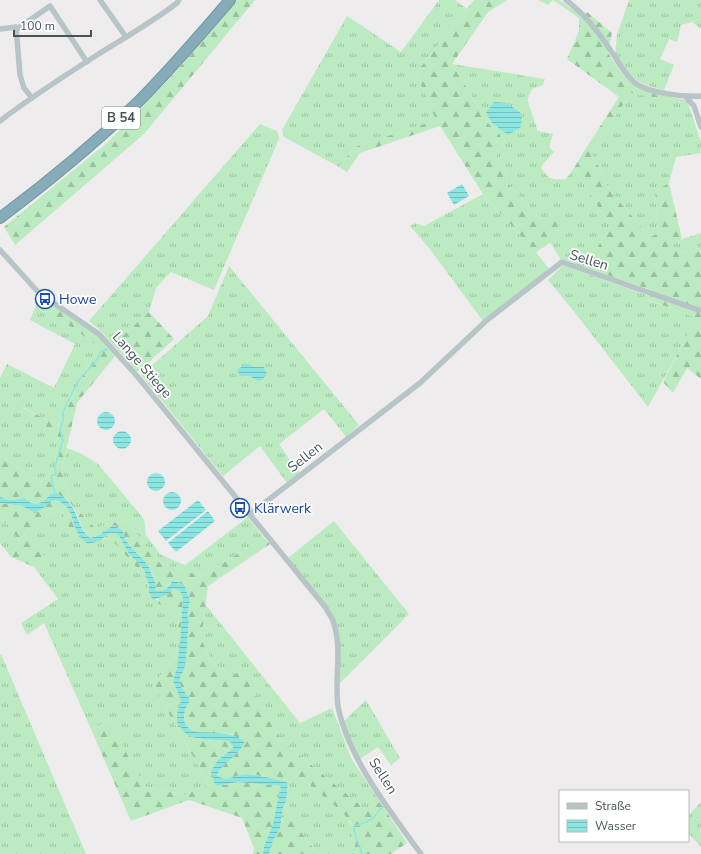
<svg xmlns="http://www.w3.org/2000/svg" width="701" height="854" viewBox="0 0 701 854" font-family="'Nunito Sans',sans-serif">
<defs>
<pattern id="grass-tufts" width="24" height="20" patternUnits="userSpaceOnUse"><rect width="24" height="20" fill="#bcebc2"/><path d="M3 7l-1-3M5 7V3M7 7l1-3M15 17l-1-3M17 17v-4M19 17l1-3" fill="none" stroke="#9bc1a0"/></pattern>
<pattern id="forest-firs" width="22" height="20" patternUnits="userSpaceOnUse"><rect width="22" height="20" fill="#bcebc2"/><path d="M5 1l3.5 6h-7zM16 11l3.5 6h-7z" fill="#9bc1a0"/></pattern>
<pattern id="water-rules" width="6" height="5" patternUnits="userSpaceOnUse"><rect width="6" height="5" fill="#8be6e2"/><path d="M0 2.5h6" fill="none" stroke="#73bdba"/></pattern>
</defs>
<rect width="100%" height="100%" fill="#efeced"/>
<path fill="url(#grass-tufts)" d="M 439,0 L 455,0 L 467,9 L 416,73 L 437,120 L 355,147 L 339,167 L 284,137 L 282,130 L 347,16 L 401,52 Z
M 629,0 L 701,0 L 701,29 L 692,22 L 681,25 L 677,42 L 669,39 L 660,59 L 674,65 L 664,90 C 635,83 631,78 615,54 L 617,35 Z
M 452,64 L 545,79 L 543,85 L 532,89 C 531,92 528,96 528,99 C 527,101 536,125 538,131 L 553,134 L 549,147 L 554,152 L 544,163 L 541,168 C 549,180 552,180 566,179 L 574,168 L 611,228 L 583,267 L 561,260 L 550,242 L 565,233 L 551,214 L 540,219 L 510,186 L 496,152 L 505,141 L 488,123 Z
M 631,93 L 688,103 L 701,142 L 701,153 L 676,157 L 669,183 L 655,191 L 659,233 L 650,237 L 610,191 L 591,151 Z
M 260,124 L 277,131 L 279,139 L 214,290 L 171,272 L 156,288 L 149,312 L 119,339 L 141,363 L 147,364 L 137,372 L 100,330 L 89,321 Z
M 483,194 L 536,252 L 549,269 L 483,321 L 429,248 L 410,226 L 415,223 L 424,226 Z
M 701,233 L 701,250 L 681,253 L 664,249 L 682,239 Z
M 563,265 L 649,296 L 648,300 L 697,318 L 648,407 L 572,309 L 548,280 Z
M 229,266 L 359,425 L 346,437 L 324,409 L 279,444 L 300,474 L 287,483 L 260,446 L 223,476 L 141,375 L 208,316 Z
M 37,303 L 98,346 L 58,425 L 22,407 L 20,410 L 58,434 L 54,476 L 40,482 L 0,455 L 0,378 L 7,364 L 54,388 L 75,344 L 30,320 Z
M 67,448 L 82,454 L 98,464 L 144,519 L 146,535 L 161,555 L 185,565 L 248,517 L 264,538 L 201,576 L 160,563 L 125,520 L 95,528 L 74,506 L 61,473 Z
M 61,509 L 76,541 L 84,541 L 89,544 C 96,542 102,539 110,538 L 134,564 L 149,588 L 149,592 L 154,600 L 157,600 L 160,604 L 179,611 L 176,656 L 153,685 L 209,785 L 185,795 L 145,787 L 109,721 L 91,729 L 44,623 L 27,635 L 21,623 L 58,599 L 34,567 L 44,556 L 24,535 L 37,519 Z
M 0,520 L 7,523 L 20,542 L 11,557 L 0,543 Z
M 334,521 L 409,614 L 337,686 L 338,634 L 331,612 L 288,558 Z
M 205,604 L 300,723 L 332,708 L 351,758 L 380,802 L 367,811 L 280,739 L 242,673 L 230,675 L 212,661 L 201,639 Z
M 1,654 L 86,854 L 0,854 L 0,655 Z
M 366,700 L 400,758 L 391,765 L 378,747 L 360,759 L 343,722 Z
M 297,775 L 340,810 L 352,825 L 352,835 L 357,854 L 319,854 L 306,840 L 290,813 L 283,807 L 286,801 L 288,783 Z
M 701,802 L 701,847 L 688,833 L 688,816 Z"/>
<path fill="url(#forest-firs)" d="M 237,0 L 255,0 L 144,134 L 15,245 L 4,227 L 108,142 L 174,74 Z
M 474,0 L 507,0 L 488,12 L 452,64 L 488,123 L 505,141 L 496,152 L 510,186 L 540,219 L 552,214 L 565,233 L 536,252 L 483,194 L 440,126 L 360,153 L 347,172 L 339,167 L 355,147 L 436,120 L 416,73 Z
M 538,0 L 559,0 L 582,15 L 587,12 L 612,33 L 608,53 C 616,64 623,77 634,85 C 644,93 673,97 685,100 L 688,103 L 631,93 L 591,151 L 610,191 L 650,237 L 659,233 L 655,191 L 669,183 L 682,239 L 665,249 L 681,253 L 701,250 L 701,379 L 687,368 L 673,393 L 663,382 L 696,318 L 647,299 L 651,290 L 583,267 L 611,228 L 574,168 L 586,148 L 619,97 L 567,59 L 579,31 L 579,18 L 553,0 L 548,5 Z
M 40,297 L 97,335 L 115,356 L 77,403 L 61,473 L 74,506 L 95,528 L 125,520 L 160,563 L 201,576 L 264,538 L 270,544 L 208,586 L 201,639 L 212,661 L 230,675 L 242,672 L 280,739 L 367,811 L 380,802 L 407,843 L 391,854 L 357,854 L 352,835 L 352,824 L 340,810 L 297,775 L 288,783 C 282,780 252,774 245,774 C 235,775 226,783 217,775 L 225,763 L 234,756 L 233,734 L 197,732 C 180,727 182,713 190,700 C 187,692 180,690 180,682 C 179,677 182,674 184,670 C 188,653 187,637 189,620 L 187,616 L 190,601 L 185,587 L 170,583 L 166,589 L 160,591 L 155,590 L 153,576 L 148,565 L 130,546 L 125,539 L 123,531 L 114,525 L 97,536 L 90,538 C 79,528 79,511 68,500 C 64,497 55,496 50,494 C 43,504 33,508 25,498 L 10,500 L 0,497 L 0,455 L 40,482 L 54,476 L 58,434 L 20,410 L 21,407 L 58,425 L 98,346 L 37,303 Z
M 149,312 L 174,339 L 147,364 L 141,363 L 119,339 Z
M 55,500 C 78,507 70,529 84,541 L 76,542 L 61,509 L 37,519 L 24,535 L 44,556 L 34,567 L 11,557 L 20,542 L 7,523 L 0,520 L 0,503 L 22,506 L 35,513 L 45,507 L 46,505 Z
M 109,533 L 117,533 L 119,536 L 129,554 L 140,565 L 144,570 L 149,588 L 134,564 L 110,538 L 103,539 Z
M 173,588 L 180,591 L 183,598 L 180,642 L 177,667 L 173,681 L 181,701 L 177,713 L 191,737 L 203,739 L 230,741 L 233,748 L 218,760 L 211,771 L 224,785 L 238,782 L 280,786 L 281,790 L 279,794 L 273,824 L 264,846 L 263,854 L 253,854 L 254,848 L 242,818 L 189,800 L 131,821 L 91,729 L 109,721 L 145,787 L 185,795 L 209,785 L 153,685 L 176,656 L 179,611 L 159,604 L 157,600 L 162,597 Z
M 283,807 L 290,813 L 306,840 L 319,854 L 269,854 L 272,843 L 280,828 Z"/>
<path fill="url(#water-rules)" d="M 494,102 L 507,103 L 522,114 L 521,127 L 508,135 L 491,122 L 486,112 Z
M 462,184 L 469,196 L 454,205 L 447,193 Z
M 249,364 L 254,367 L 264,367 L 267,374 L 263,379 L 258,381 L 250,376 L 240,376 L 237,370 L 244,365 Z
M97 421a9 9 0 1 1 18 0a9 9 0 1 1-18 0Z
M113 440a9 9 0 1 1 18 0a9 9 0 1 1-18 0Z
M147 482a9 9 0 1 1 18 0a9 9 0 1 1-18 0Z
M163 501a9 9 0 1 1 18 0a9 9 0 1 1-18 0Z
M 56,493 C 80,503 74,525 90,538 L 97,536 L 114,525 L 123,531 L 125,539 L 130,546 L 148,565 L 156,585 L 155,590 L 160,591 L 166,589 L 173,581 L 181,583 L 185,587 L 190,601 L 187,616 L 189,620 C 187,637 188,653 184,670 C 182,674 179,677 180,682 C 180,690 187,692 190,700 C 182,713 180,727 197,732 C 210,733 236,731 244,742 C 242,753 223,762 217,775 C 226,783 235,775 245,774 C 252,774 282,780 288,783 L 286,801 L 283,807 L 280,828 L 272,843 L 269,854 L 263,854 L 264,846 L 273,824 L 279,794 L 281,790 L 280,786 L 238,782 L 217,786 L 214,782 L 211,771 L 218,760 L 233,748 L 230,741 L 203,739 L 191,737 L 185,733 L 177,722 L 177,713 L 181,701 L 173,681 L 177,667 L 180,642 L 183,598 L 180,591 L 173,588 L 169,594 L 154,600 L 151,597 L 149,592 L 149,586 L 144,570 L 140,565 L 129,554 L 119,536 L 116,533 L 109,533 L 100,541 L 88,544 C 86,542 83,541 81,538 C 70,525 76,506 55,500 L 46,505 L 45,507 L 35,513 L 22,506 L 0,503 L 0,497 L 10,500 L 25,498 C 33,508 43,504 50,494 Z
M 198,500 L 206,510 L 166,541 L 158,531 Z
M 208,511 L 215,521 L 176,552 L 168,543 Z"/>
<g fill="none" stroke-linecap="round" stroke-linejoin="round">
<path stroke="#8be6e2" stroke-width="1.5" d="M 55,494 L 51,477 L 52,475 L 55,475 L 56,474 L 55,470 L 55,466 L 63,440 L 60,429 L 63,421 L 63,412 L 78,381 L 96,361 L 101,352 L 107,349
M 362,854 C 360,846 353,833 354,826 C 362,824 369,822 375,816 C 378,812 379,809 384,806"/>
<g stroke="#7197a5" stroke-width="12">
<path id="highway" d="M 0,218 C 48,182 94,144 138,102 C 170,70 200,35 230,0"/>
</g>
<path stroke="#b8c5c8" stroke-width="5.5" d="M 100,0 L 126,37
M 566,0 C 585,14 598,31 611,51 C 618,61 625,75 635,83 C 649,93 683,97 701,96
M 0,29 L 16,27 L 20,75 L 24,88 L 32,98
M 17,29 L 50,6 L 87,62
M 685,96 L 694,106 L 701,127
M 0,121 C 31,97 64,76 97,55 C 124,38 151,23 177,3 L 179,0
M 0,250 L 39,293 L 99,334 L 137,376 L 326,608 C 328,613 332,617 333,621 C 343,648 334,679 338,706 C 347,756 391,813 421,854
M 250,514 L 420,383 L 487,320 L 562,262 L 701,311"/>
<use href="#highway" stroke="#86acb9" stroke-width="10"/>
</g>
<defs>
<g id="bus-ring" transform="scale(1)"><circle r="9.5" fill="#fff" stroke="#1a4fb4" stroke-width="1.5"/><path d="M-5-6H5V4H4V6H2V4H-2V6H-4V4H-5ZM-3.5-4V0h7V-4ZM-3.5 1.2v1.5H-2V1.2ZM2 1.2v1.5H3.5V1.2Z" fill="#1a4fb4"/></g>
</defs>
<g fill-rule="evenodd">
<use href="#bus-ring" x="45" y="299"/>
<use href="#bus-ring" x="240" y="508"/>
</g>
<g text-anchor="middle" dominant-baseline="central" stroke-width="3.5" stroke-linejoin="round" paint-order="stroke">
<rect fill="#fff" stroke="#7e878a" stroke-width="1" x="102" y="107" width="38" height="22" rx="3"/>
<g font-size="13" font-weight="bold" fill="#465458">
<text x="121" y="118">B 54</text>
</g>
<g font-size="14" fill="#465458" stroke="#fff">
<text transform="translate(589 260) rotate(17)">Sellen</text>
<text transform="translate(142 365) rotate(49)">Lange Stiege</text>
<text transform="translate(305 457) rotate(-38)">Sellen</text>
<text transform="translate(383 776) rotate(57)">Sellen</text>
</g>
<g font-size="14" fill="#164399" stroke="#fff" text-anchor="start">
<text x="59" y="299">Howe</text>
<text x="254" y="508">Klärwerk</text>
</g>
</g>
<rect x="559" y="790" width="130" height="52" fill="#ffffff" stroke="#b5bbbc"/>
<rect x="567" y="803" width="20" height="6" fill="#b8c5c8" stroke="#b5bbbc"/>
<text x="595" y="810" font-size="12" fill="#465458">Straße</text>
<rect x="567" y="820" width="20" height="12" fill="url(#water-rules)" stroke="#b5bbbc"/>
<text x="595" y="830" font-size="12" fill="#465458">Wasser</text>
<path d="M14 30v6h77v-6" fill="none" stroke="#465458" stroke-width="2"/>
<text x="20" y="30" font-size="12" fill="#465458" stroke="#ffffff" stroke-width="3" paint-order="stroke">100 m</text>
</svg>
